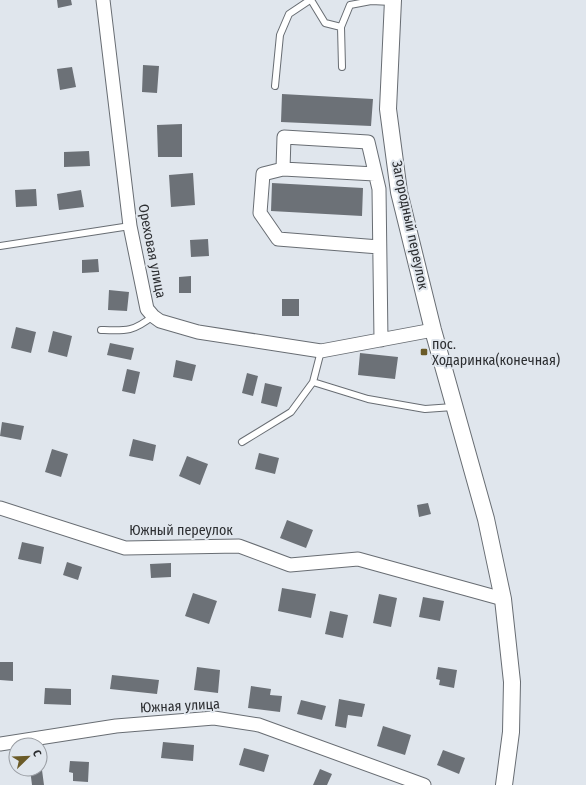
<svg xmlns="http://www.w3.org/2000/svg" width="586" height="785" viewBox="0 0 586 785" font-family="'Fira Sans Condensed',sans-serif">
<rect width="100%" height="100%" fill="#e0e6ed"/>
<path fill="#6c7177" d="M 57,0 L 71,0 L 72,5 L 58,8 Z
M 143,65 L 159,66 L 157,93 L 142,92 Z
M 72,67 L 76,87 L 60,90 L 57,69 Z
M 282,94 L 373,99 L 371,126 L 281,122 Z
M 182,124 L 182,157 L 158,157 L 157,125 Z
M 89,151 L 90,166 L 64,167 L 64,152 Z
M 193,173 L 195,205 L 171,207 L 169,175 Z
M 272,183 L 363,188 L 362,216 L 271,211 Z
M 36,189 L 37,206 L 16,207 L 15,190 Z
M 81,190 L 84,207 L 59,210 L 57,194 Z
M 208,239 L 209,256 L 191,257 L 190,240 Z
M 98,259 L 99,272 L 82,273 L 82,260 Z
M 191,276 L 191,293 L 179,293 L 179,277 Z
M 109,290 L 129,292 L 127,311 L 108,310 Z
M 282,299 L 299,299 L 299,316 L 282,316 Z
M 16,327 L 36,332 L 31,353 L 11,348 Z
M 53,331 L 72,336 L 67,357 L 48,352 Z
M 110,343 L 134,348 L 131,360 L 107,355 Z
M 360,353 L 398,357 L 395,379 L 358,375 Z
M 176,360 L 196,365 L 192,381 L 173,377 Z
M 127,369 L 140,372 L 135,394 L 122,391 Z
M 247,373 L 258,376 L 253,396 L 242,393 Z
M 265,383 L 282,387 L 277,407 L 261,403 Z
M 2,422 L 24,426 L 21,440 L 0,436 Z
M 133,439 L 156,445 L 153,461 L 129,456 Z
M 52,449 L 68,454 L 61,477 L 45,472 Z
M 259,453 L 279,458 L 275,474 L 255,469 Z
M 187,456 L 208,464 L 200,485 L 179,476 Z
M 428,503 L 431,514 L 419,517 L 417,505 Z
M 287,520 L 313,530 L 306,548 L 280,538 Z
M 22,542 L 44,547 L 41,564 L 18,559 Z
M 67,562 L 82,567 L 78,580 L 63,575 Z
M 171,563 L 171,577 L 151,578 L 150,564 Z
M 282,588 L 316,594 L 311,618 L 278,611 Z
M 193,593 L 217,601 L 209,624 L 185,616 Z
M 379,594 L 397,598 L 391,627 L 373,623 Z
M 423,597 L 444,601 L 440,621 L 419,617 Z
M 330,611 L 348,615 L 343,638 L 325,634 Z
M 0,662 L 13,662 L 13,681 L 0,680 Z
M 197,667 L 220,670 L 218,693 L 194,690 Z
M 438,667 L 457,670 L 454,688 L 439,685 L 440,680 L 436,679 Z
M 112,675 L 159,680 L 157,694 L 110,689 Z
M 251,686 L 271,689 L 270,695 L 282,696 L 280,712 L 248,708 Z
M 45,688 L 71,689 L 71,705 L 44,704 Z
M 339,699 L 365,704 L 362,717 L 348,715 L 346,728 L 335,726 Z
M 301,700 L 326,706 L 322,720 L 297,714 Z
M 383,726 L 411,735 L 405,755 L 377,746 Z
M 163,742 L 194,745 L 193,761 L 161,758 Z
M 244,748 L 269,755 L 264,772 L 239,765 Z
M 443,750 L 465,758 L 459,774 L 437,765 Z
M 40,755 L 44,785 L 32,785 L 30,769 L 40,769 Z
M 70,761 L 89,762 L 88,782 L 73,781 L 73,773 L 69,772 Z
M 320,769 L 332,774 L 327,785 L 313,785 Z"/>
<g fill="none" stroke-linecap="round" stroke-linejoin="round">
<g stroke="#686d73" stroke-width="8">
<path id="service" d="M 311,0 L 325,23 L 341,27
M 342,67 L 341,27 L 350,5 L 371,1 L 392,2
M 275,86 L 280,35 L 289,14 L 310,0
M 0,246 L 130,226
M 101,330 C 126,331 133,332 153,316
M 313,382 L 368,399 L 425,409 L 453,407
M 242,442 L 291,412 L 313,382 L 321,351"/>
</g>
<g stroke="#686d73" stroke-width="15">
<path id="minor" d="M 103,0 L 130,226 L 147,309 L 153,316 L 160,321 L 198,332 L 321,351 L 433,330
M 283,169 L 375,174
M 379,247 L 278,239 L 260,213 L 263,174 L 283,169 L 284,137 L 368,142 L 379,189 L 381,340
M 0,508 L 125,548 L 239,546 L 290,565 L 358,559 L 503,599
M 0,744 L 116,726 L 214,718 L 259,725 L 424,785"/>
</g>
<g stroke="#686d73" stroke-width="18">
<path id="tertiary" d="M 393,0 L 388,109 L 399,192 L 433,330 L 486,519 L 503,599 L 512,682 L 511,732 L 504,785"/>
</g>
<use href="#service" stroke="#fff" stroke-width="6"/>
<use href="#minor" stroke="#fff" stroke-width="13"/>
<use href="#tertiary" stroke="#fff" stroke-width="16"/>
</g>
<rect fill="#6b5b28" stroke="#e0e6ed" stroke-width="1.5" x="420" y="348" width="8" height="8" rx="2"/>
<g text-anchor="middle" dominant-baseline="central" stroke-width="4" stroke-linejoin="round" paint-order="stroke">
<g font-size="14" fill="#2c2e31" stroke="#e0e6ed">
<text transform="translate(410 225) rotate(78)">Загородный переулок</text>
<text transform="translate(152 251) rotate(79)">Ореховая улица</text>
<text x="181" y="530">Южный переулок</text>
<text transform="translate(180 706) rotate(-3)">Южная улица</text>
</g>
<g font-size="14" fill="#2c2e31" stroke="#e0e6ed" text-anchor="start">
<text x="432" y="344">пос.<tspan x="432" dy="16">Ходаринка(конечная)</tspan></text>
</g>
</g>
<g transform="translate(28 757) rotate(67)"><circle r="19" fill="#e0e6ed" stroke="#989ca2"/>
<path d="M0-3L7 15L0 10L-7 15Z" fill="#6b5b28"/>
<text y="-6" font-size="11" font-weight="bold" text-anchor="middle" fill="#2c2e31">С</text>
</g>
</svg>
